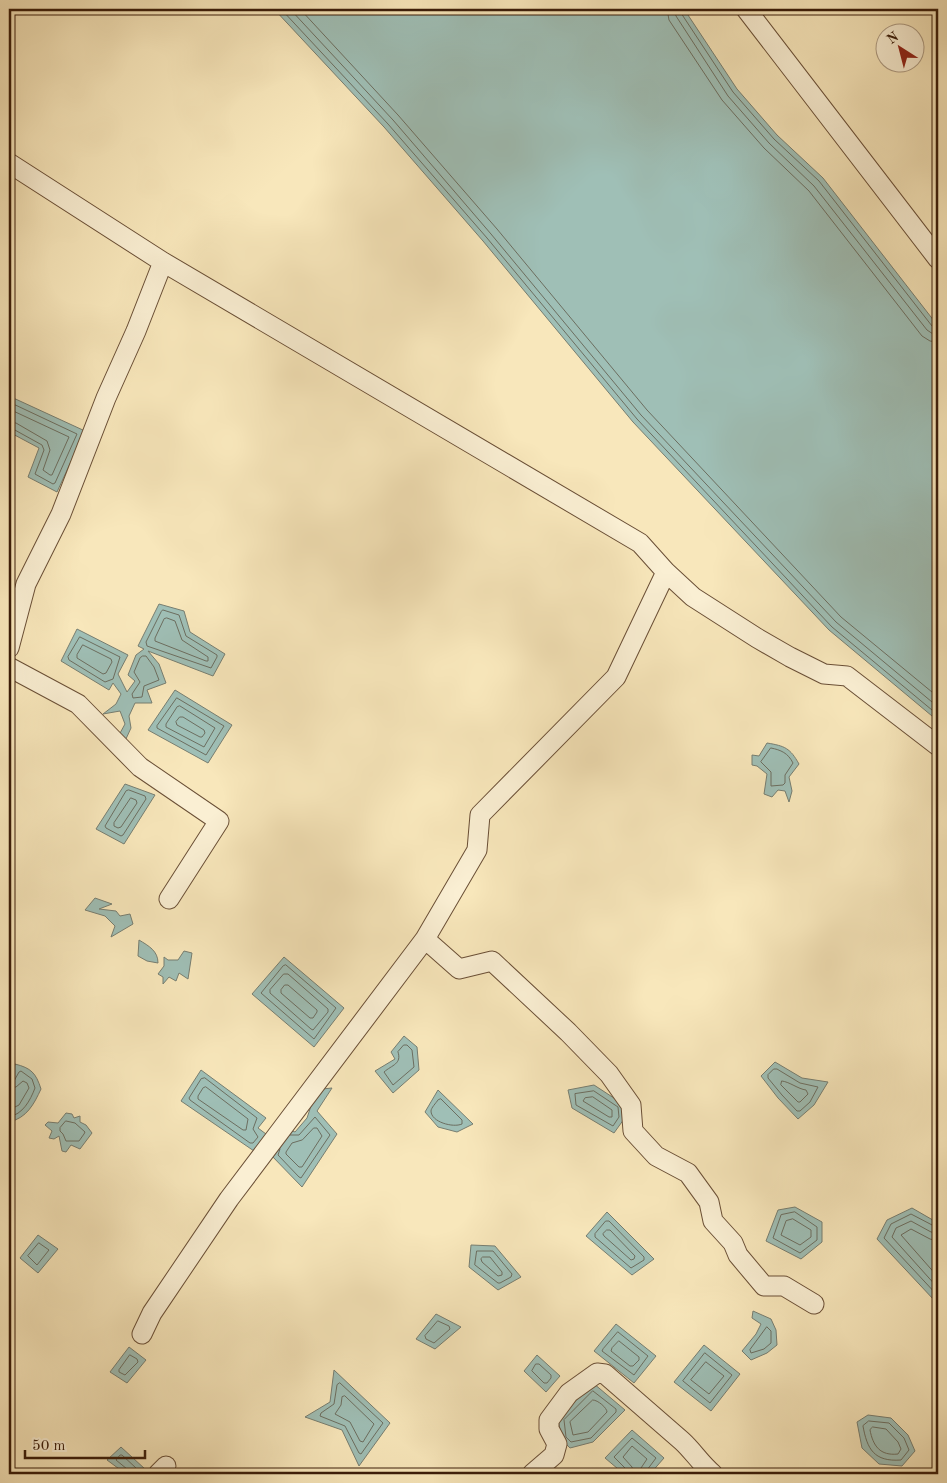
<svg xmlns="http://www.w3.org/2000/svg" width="947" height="1483" viewBox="0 0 947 1483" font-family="'Old Standard TT',serif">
<rect width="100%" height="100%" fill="#f8e7bb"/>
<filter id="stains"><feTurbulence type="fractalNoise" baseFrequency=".004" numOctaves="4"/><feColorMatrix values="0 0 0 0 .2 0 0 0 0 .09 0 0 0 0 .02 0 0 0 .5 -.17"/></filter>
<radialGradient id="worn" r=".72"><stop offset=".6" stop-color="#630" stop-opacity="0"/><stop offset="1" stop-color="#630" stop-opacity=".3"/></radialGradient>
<path fill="#9fbfb6" stroke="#777e71" d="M 274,9 L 684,9 L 737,89 L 777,135 L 823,178 L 938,326 L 938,721 L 829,630 L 633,422 L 483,241 L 384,127 Z
M 9,396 L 85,431 L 57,492 L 28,477 L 39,448 L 9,432 Z
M 159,604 L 184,611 L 190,632 L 225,654 L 213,676 L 148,651 L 159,664 L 166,683 L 147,690 L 152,703 L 135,703 L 129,716 L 131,728 L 125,741 L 119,735 L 125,724 L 120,711 L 103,714 L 116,704 L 121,694 L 113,683 L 109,690 L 61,661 L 77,629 L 128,655 L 118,674 L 127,692 L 135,681 L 128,675 L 136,655 L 144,649 L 138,646 Z
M 175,690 L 232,725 L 208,763 L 148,730 Z
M 767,743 C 785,746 790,748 799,764 L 789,777 L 792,791 L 789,802 L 785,791 L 778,790 L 772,797 L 764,794 L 767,774 L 757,766 L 752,765 L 752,755 L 759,756 Z
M 125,784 L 155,795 L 124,844 L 96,829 Z
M 95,898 L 112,904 L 99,909 L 116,911 L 120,916 L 130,914 L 133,924 L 111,937 L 115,926 L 105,916 L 85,910 Z
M 139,940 C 149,946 158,951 158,963 L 147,961 L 138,956 Z
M 184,951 L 192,953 L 188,979 L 179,973 L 176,981 L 169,977 L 163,984 L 163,977 L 158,974 L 164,966 L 164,957 L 168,960 L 178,960 Z
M 284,957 L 344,1008 L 314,1047 L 252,994 Z
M 404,1036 L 417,1047 L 419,1070 L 393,1093 L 375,1071 L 395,1059 L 391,1052 Z
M 775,1062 L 802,1078 L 828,1082 L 814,1105 L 798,1119 L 778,1098 L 761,1076 Z
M 15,1064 C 31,1068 36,1073 41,1089 C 34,1104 27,1118 9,1122 L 9,1080 L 13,1074 Z
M 201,1070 L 266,1118 L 258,1128 L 266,1134 L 254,1151 L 181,1101 Z
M 594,1085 L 623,1104 L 624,1119 L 614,1133 L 572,1108 L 568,1090 Z
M 332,1088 L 317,1111 L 337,1134 L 302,1187 L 270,1154 L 288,1129 L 295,1132 L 307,1118 L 312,1103 L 322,1089 Z
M 438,1090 L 473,1124 L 457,1132 L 438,1127 L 425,1112 Z
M 66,1113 L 72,1114 L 74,1118 L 80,1116 L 80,1122 L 86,1125 L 92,1133 L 80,1149 L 71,1145 L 66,1152 L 62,1151 L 59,1136 L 54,1139 L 49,1138 L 52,1131 L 45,1125 L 48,1122 L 58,1123 Z
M 795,1207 L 822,1222 L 822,1242 L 801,1259 L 766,1241 L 778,1210 Z
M 912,1208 L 938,1223 L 938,1301 L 934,1300 L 877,1239 L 887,1220 Z
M 607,1212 L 654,1259 L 632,1275 L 586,1236 Z
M 38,1235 L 58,1249 L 38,1273 L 20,1258 Z
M 471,1245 L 495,1246 L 521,1277 L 498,1290 L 469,1267 Z
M 753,1311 L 771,1319 L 776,1330 L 777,1345 L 767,1353 L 751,1360 L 742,1351 L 756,1334 L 761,1324 L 752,1318 Z
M 436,1314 L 461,1327 L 435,1349 L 416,1339 Z
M 616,1324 L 656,1356 L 634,1383 L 594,1351 Z
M 704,1345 L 740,1374 L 711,1411 L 674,1382 Z
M 129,1347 L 146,1360 L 127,1383 L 110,1372 Z
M 537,1355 L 560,1376 L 546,1392 L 524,1371 Z
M 334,1370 L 390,1423 L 359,1466 L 342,1430 L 305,1417 L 330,1402 Z
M 593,1383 L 625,1410 L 593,1442 L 570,1448 L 562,1440 L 558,1419 Z
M 868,1415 L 891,1418 L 908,1435 L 915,1451 L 902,1466 L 879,1464 L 862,1448 L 857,1422 Z
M 632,1430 L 664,1458 L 650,1474 L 624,1474 L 605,1458 Z
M 121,1447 L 145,1469 L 139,1474 L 126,1474 L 107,1460 Z"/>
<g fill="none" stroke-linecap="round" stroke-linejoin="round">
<path stroke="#6c6e60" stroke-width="1" d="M 281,9 L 388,124 L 487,238 L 637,419 L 832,627 L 938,715
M 290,9 L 393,120 L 491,234 L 641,415 L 836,622 L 938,707
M 300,9 L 398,115 L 497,229 L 647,410 L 841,617 L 938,697
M 667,9 L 669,20 L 722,100 L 764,148 L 809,191 L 922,336 L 930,341 L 938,342
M 674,9 L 676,16 L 728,96 L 769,143 L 814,186 L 927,330 L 933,334 L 938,335
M 680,9 L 681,13 L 733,92 L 774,139 L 819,181 L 932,326 L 938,329
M 9,402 L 77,434 L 55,483 L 53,484 L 35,474 L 44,450 L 42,445 L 13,429 L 9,428
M 9,409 L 69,437 L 52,475 L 50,475 L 43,470 L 50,450 L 47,441 L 16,423 L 9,422
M 163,610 L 179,615 L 186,636 L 217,655 L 217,657 L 211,668 L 147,646 L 146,642 L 161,612 Z
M 167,618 L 175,621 L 182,640 L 208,657 L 208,661 L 206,661 L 155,641 L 155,638 L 164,619 Z
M 80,637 L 120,657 L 113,679 L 105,682 L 69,660 L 68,657 Z
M 83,645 L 111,659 L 112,662 L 106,673 L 103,674 L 77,658 L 77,655 Z
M 143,656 L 146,656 L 154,667 L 159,680 L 144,686 L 142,697 L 133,698 L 132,694 L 140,682 L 134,672 L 140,658 Z
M 177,698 L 224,726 L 206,755 L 157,728 L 157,726 Z
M 180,706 L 215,728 L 204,747 L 166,727 L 166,724 L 177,707 Z
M 180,717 L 183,717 L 204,730 L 205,733 L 202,737 L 200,737 L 177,725 L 176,722 Z
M 771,748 C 781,750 788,753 793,763 L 785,775 L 785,783 L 783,785 L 771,786 L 771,772 L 761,762 Z
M 129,790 L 145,796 L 146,799 L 123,835 L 121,836 L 106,828 L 105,826 L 126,791 Z
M 131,798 L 136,800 L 137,803 L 121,827 L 118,828 L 114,826 L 114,823 Z
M 286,965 L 336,1008 L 314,1039 L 261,993 L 283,966 Z
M 284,974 L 288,974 L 328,1009 L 328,1012 L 313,1030 L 311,1029 L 270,993 L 270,990 Z
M 285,985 L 288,985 L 317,1010 L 317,1012 L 313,1018 L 310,1018 L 281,993 L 281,990 Z
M 404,1045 L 407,1045 L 412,1050 L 414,1067 L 393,1085 L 384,1072 C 392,1065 402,1064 398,1052 Z
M 774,1069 L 777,1069 L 800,1083 L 818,1087 L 810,1102 L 800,1111 L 797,1111 L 782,1095 L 768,1078 L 768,1075 Z
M 205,1078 L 257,1118 L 253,1129 L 258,1137 L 253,1143 L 250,1143 L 190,1100 L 189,1098 L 201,1079 Z
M 782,1081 C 790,1082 798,1089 806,1090 L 808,1094 L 800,1102 L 798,1102 L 781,1085 Z
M 9,1082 L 14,1081 L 19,1072 L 21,1071 L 32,1079 L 35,1088 C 30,1101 23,1114 9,1117
M 206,1087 L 248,1119 L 246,1130 L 243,1130 L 198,1099 L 198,1096 L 203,1088 Z
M 9,1088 L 16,1087 L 23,1081 L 27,1083 L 29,1088 L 19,1105 L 9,1110
M 594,1091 L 618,1107 L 619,1117 L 613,1126 L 576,1105 L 575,1094 Z
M 593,1097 L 612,1110 L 612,1117 L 609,1117 L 583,1101 L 585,1098 Z
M 441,1099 L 462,1120 L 462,1124 C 453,1128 431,1122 431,1111 C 431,1108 436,1103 438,1100 Z
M 66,1121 L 75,1123 L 85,1132 L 84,1134 L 79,1141 L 66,1141 L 63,1134 L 60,1131 L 60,1128 Z
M 314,1128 L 317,1128 L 322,1136 L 302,1167 L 299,1167 L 286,1154 L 286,1152 L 292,1143 L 302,1140 Z
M 280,1149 L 278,1155 L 299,1177 L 301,1178 L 330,1135 L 315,1117 L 299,1135 L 290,1135
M 795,1212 L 817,1227 L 817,1240 L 800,1253 L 773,1238 L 781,1215 Z
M 793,1219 L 811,1230 L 811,1237 L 800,1245 L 781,1235 L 786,1221 Z
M 606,1221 L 609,1221 L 644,1257 L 644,1260 L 631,1268 L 595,1237 L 595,1234 Z
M 938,1227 L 934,1226 L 911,1214 L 891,1224 L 884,1238 L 938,1296
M 607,1230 L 610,1230 L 635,1256 L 634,1259 L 631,1260 L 604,1236 L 603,1234 Z
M 938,1233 L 931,1232 L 911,1221 L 896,1228 L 892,1237 L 938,1288
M 938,1241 L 930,1239 L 911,1229 L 901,1235 L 938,1277
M 39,1243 L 49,1250 L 37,1265 L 28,1256 Z
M 477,1251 L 493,1251 L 512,1274 L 511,1277 L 500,1283 L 498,1283 L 475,1265 Z
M 483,1257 L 490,1257 L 502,1272 L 502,1275 L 498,1276 L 482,1262 L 481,1259 Z
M 438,1321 L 449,1326 L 450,1329 L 434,1343 L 426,1339 L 425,1336 Z
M 767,1327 L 771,1331 L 771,1343 L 764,1349 L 751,1353 L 750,1350 Z
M 618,1332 L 648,1356 L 634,1375 L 602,1351 L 603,1349 Z
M 619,1341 L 639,1357 L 639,1360 L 633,1366 L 630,1366 L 611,1351 L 612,1348 Z
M 705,1353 L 732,1375 L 710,1403 L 683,1381 Z
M 130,1355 L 137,1359 L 138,1362 L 125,1375 L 119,1372 L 119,1370 Z
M 706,1362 L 724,1376 L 709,1394 L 691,1380 Z
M 536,1364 L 539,1364 L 551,1375 L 551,1378 L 547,1383 L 544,1383 L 532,1371 Z
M 340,1383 L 383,1423 L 361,1454 L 359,1453 L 345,1426 L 320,1416 L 321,1413 L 334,1404 L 337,1385 Z
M 593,1391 L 616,1409 L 616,1412 L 591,1438 L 571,1442 L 566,1437 L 564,1420 Z
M 345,1396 L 374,1424 L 363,1442 L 360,1441 L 350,1422 L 335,1414 L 341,1405 L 342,1397 Z
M 593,1400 C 598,1400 607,1408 607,1412 L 588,1432 L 573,1435 L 570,1422 Z
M 869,1421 L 889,1423 L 904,1438 L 909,1450 L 901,1460 C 874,1462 867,1449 863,1426 Z
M 873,1427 L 886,1429 L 898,1442 L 901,1449 L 898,1454 C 880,1456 873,1446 870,1430 Z
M 128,1474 L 127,1469 L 116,1460 L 120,1455 L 122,1455 L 136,1468 L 136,1474
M 627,1474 L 626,1469 L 614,1457 L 632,1438 L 656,1458 L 647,1470 L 646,1474
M 634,1474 L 632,1467 L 623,1457 L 632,1446 L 647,1459 L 641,1468 L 640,1474"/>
<g stroke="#6a4f36" stroke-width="21">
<path id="minor" d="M 746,9 L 938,259
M 9,163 L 163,262 L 640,543 L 666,572 L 693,597 L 757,638 L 790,657 L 824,674 L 847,676 L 938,746
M 9,648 L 26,584 L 61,514 L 106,398 L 136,331 L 163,262
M 9,667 L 78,704 L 140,767 L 219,821 L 169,899
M 425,939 L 459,969 L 492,961 L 568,1032 L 609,1074 L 631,1105 L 633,1131 L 656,1156 L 688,1173 L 709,1202 L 713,1221 L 733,1243 L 738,1255 L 764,1286 L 784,1286 L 814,1304
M 142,1334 L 152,1313 L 229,1199 L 425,939 L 477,850 L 480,815 L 616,677 L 666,572
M 158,1474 L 166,1466
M 532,1474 L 554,1455 L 557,1444 L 549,1429 L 549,1420 L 569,1393 L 597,1373 L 605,1374 L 682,1441 C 693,1451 701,1464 713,1474"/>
</g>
<use href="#minor" stroke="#faefd3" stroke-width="19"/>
</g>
<rect width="947" height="1483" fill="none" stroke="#f8e7bb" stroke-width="30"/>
<rect x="10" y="10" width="927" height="1463" fill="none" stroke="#3a1c09" stroke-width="2.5"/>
<rect x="15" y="15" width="917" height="1453" fill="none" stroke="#3a1c09"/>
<g transform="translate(900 48) rotate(324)"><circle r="24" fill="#faefd3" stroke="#ad9b82"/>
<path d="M0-4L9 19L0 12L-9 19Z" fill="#8f2418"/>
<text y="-8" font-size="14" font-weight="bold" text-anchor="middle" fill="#3a1c09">N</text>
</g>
<path d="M25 1450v8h120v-8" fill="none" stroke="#3a1c09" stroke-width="2.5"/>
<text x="32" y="1450" font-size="15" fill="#3a1c09" stroke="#faefd3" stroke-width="4" paint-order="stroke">50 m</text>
<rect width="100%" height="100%" filter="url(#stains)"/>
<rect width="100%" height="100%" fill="url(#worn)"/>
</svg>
